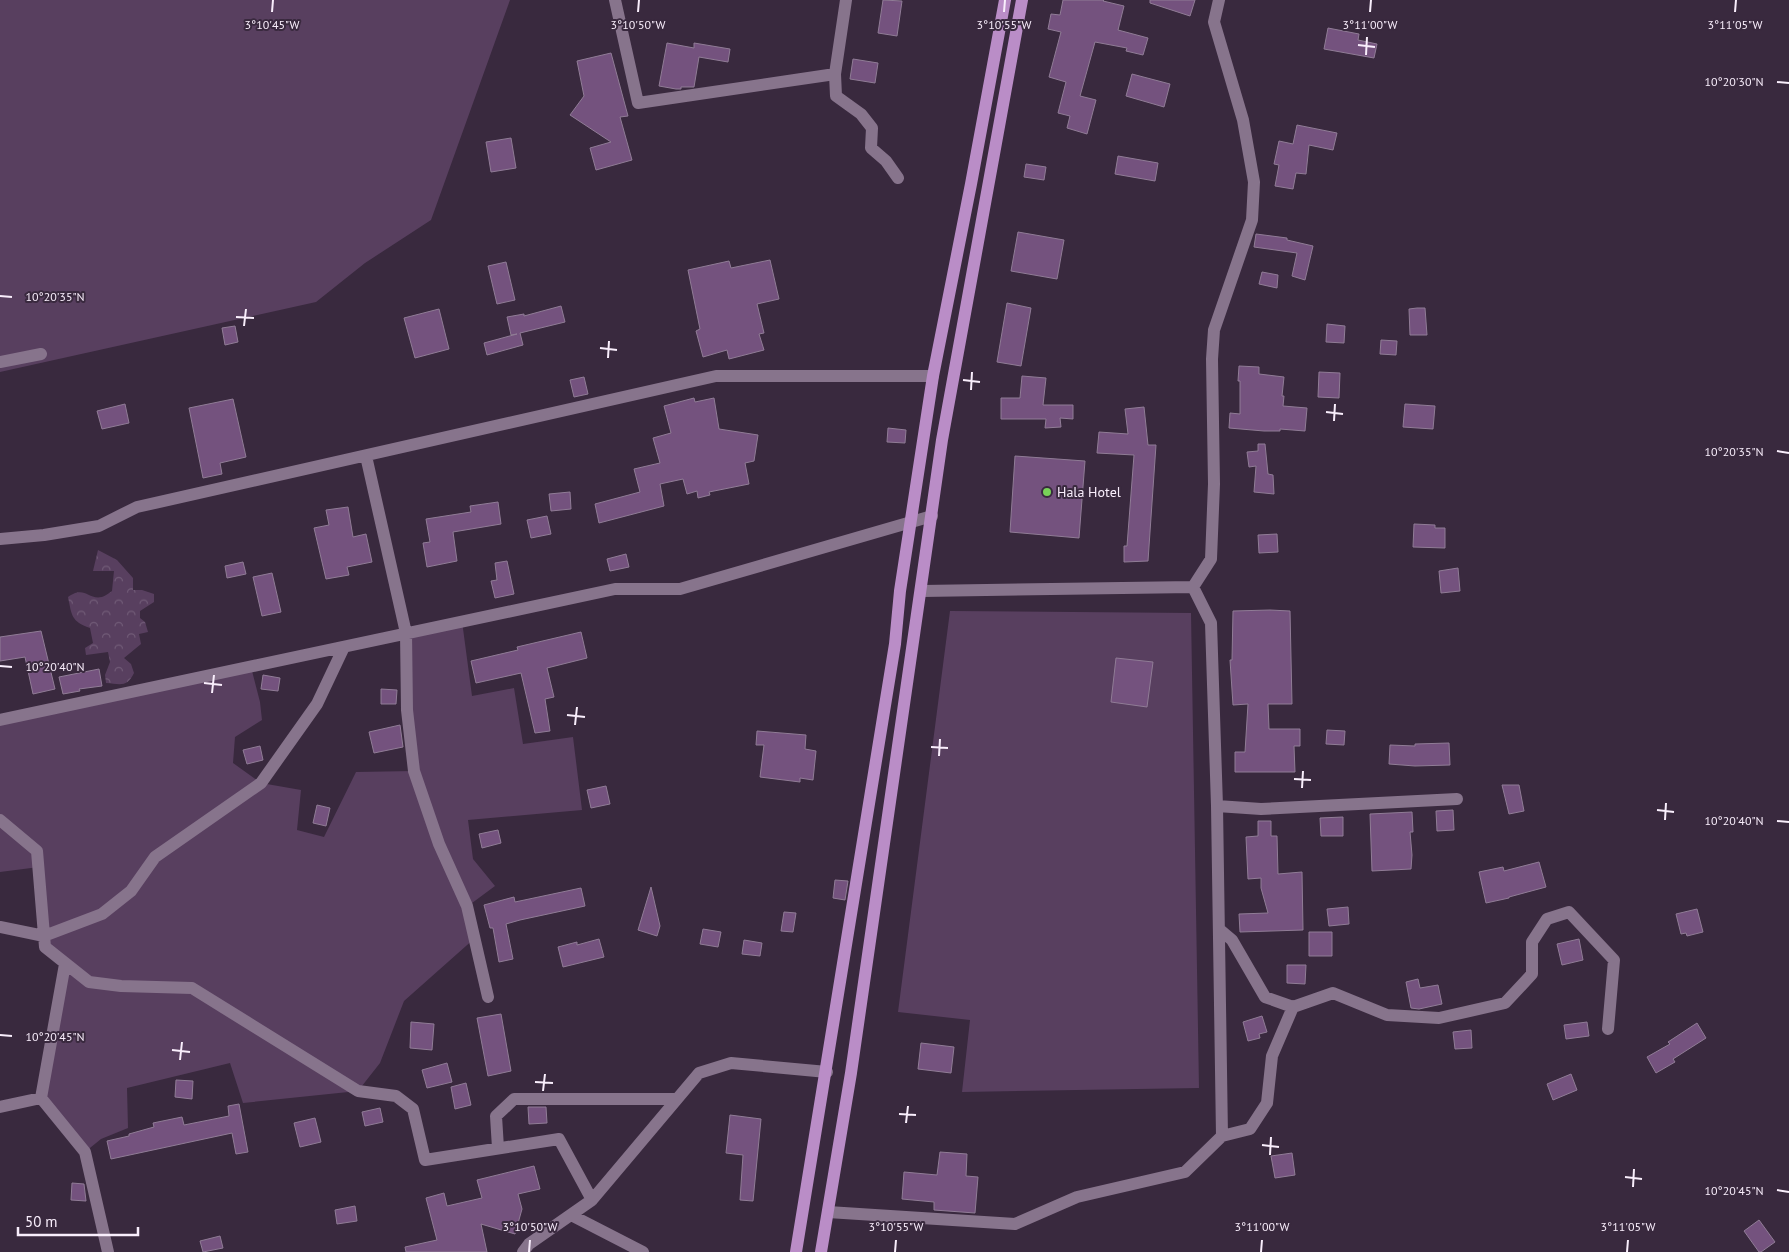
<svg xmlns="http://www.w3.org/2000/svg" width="1789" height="1252" viewBox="0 0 1789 1252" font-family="'PT Sans',sans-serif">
<defs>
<pattern id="forest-crowns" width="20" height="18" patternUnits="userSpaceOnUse" patternTransform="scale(1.25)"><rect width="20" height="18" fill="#583f5f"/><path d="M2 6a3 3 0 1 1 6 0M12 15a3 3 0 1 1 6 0" fill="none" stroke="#715b77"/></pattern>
</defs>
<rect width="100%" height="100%" fill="#39293e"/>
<path fill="#583f5f" d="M 0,0 L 510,0 L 431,220 L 365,263 L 316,302 L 0,372 Z
M 950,611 L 1191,613 L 1199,1088 L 962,1092 L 970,1020 L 898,1012 Z
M 462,621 L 472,696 L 514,688 L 523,744 L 573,737 L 582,810 L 468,820 L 473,859 L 495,886 L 468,906 L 475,938 L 404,1001 L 380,1063 L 358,1091 L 243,1103 L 230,1063 L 127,1088 L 128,1128 L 101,1139 L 85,1152 L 41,1098 L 65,964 L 45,947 L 39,867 L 0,872 L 0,720 L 251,667 L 260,702 L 262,720 L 235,737 L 233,763 L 261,783 L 301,790 L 297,830 L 324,837 L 356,772 L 414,771 L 406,633 Z"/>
<path fill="url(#forest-crowns)" d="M 98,550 L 117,560 L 133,578 L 133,590 L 142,590 L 154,594 L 154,602 L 140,611 L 140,618 L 145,622 L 148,632 L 139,634 L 141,644 L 124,658 L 131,664 L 134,673 C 127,688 120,684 106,683 L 105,675 L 110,662 L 108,652 L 86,655 L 85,648 L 93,643 L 90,628 C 71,621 72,616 68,597 C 85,585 87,600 102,597 C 105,596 109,593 112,591 L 114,571 L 93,571 Z"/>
<path fill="#74527e" stroke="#907c96" d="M 883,0 L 902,1 L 897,36 L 878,33 Z
M 1063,0 L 1104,0 L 1103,1 L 1124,6 L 1118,30 L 1148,38 L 1143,55 L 1126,51 L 1127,48 L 1095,42 L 1080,96 L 1096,100 L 1087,134 L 1067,128 L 1070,116 L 1058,113 L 1066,82 L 1049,77 L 1061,32 L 1048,29 L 1051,14 L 1060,15 Z
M 1150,0 L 1195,0 L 1190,16 L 1150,3 Z
M 1328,28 L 1359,34 L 1358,40 L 1377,44 L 1374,58 L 1324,49 Z
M 667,43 L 694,48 L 694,43 L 730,49 L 728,62 L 699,57 L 694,87 L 681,87 L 681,89 L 676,89 L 659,86 Z
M 611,53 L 628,116 L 620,117 L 632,160 L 596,170 L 590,148 L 611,142 L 570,115 L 584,96 L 577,61 Z
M 853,59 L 878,63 L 875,83 L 850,79 Z
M 1132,74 L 1170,84 L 1164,107 L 1126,96 Z
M 1297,125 L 1337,133 L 1333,150 L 1309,145 L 1306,174 L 1296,173 L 1293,189 L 1275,186 L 1279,165 L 1274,164 L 1279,141 L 1293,144 Z
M 511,138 L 516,168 L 491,172 L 486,142 Z
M 1118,156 L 1158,163 L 1155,181 L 1115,174 Z
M 1026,164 L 1046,167 L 1044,180 L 1024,177 Z
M 1018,232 L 1064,240 L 1057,279 L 1011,271 Z
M 1256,234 L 1287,238 L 1287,240 L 1313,246 L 1305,280 L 1292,276 L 1297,253 L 1254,247 Z
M 770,260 L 779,299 L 757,304 L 764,333 L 759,334 L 764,350 L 729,359 L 727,350 L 703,357 L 696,331 L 700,329 L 688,270 L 729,261 L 731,268 Z
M 506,262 L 515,300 L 497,304 L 488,266 Z
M 1262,272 L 1278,275 L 1277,288 L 1259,284 Z
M 1007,303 L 1031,308 L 1021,366 L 997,362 Z
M 561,306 L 565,322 L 520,333 L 523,345 L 487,355 L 484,343 L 517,334 L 511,335 L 507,317 L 524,314 L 524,316 Z
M 1417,308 L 1425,308 L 1427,335 L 1410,335 L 1409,309 Z
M 439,309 L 449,349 L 415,358 L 404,318 Z
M 1327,324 L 1345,326 L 1344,343 L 1326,342 Z
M 235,326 L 238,342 L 225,345 L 222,328 Z
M 1381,340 L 1397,341 L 1396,355 L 1380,354 Z
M 1239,366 L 1259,367 L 1259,374 L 1284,377 L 1282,396 L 1284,396 L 1283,406 L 1307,408 L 1305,431 L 1280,429 L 1280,431 L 1264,431 L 1229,428 L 1230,413 L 1240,414 L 1240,381 L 1238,381 Z
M 1319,372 L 1340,373 L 1339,398 L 1318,397 Z
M 1022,376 L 1046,378 L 1043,405 L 1073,405 L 1073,419 L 1060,418 L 1061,427 L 1045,428 L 1046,419 L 1001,419 L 1001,398 L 1020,398 Z
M 584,377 L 588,394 L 574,397 L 570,380 Z
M 694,398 L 695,402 L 714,398 L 719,429 L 758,435 L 754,461 L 745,463 L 749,484 L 709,492 L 710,495 L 698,498 L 697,491 L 687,494 L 683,479 L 660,484 L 664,506 L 599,523 L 595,504 L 640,492 L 634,469 L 660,463 L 653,438 L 671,433 L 664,406 Z
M 233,399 L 246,457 L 220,463 L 222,474 L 203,478 L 189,408 Z
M 125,404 L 129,423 L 102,429 L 97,411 Z
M 1405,404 L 1435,406 L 1433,429 L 1403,427 Z
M 1144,407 L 1148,445 L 1156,445 L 1148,561 L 1124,562 L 1124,546 L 1127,546 L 1134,455 L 1097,453 L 1099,432 L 1128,434 L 1125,409 Z
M 888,428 L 906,430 L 905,443 L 887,442 Z
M 1258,444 L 1265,444 L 1268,474 L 1273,475 L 1274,494 L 1254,492 L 1256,466 L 1249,467 L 1247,452 L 1258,451 Z
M 1015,456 L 1085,461 L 1079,538 L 1010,532 Z
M 570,492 L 571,509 L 551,511 L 549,494 Z
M 498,502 L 501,524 L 453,532 L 457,561 L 427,567 L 423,543 L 430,542 L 426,519 L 471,512 L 470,506 Z
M 348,507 L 353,537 L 366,534 L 372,562 L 347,567 L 349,575 L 326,579 L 314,528 L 329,525 L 326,510 Z
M 547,516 L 551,534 L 531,538 L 527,520 Z
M 1414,524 L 1435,525 L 1435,528 L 1445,528 L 1445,548 L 1413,547 Z
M 1277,534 L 1278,552 L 1259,553 L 1258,535 Z
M 626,554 L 629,567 L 610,571 L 607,559 Z
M 507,561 L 514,594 L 495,598 L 491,581 L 497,580 L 495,563 Z
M 243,562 L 246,574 L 227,578 L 225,566 Z
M 1458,568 L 1460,591 L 1441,593 L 1439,571 Z
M 272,573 L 281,612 L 262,616 L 253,577 Z
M 1270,610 L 1290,611 L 1292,704 L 1268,704 L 1269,729 L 1300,729 L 1300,746 L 1294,746 L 1295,772 L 1235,772 L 1235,752 L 1245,752 L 1248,704 L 1233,705 L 1230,660 L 1232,660 L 1233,611 Z
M 41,631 L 55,689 L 33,694 L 25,657 L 0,661 L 0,637 Z
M 581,632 L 587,658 L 547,668 L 554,697 L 545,699 L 550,731 L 535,733 L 521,673 L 476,683 L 471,661 L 518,650 L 517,647 Z
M 1116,658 L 1153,662 L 1147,707 L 1111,702 Z
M 99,669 L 102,686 L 79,689 L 80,691 L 63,694 L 59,677 Z
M 263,675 L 280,678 L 278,691 L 261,689 Z
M 381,689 L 397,690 L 396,704 L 381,704 Z
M 400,725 L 403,747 L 374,753 L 369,732 Z
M 1327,730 L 1345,731 L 1344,745 L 1326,744 Z
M 757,731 L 806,735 L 805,749 L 816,751 L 813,780 L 800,778 L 800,782 L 760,777 L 764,745 L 756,745 Z
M 1449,743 L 1450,765 L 1415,766 L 1389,764 L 1390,745 L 1415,746 L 1415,744 Z
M 260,746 L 263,760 L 247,764 L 243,750 Z
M 1502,785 L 1519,785 L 1524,811 L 1509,814 Z
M 606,786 L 610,804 L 591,808 L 587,790 Z
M 317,805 L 330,808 L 326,826 L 313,823 Z
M 1453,810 L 1454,830 L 1437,831 L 1436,811 Z
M 1412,812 L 1413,832 L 1410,832 L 1412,855 L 1411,869 L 1372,871 L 1370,814 Z
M 1343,817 L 1343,836 L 1321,836 L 1320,818 Z
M 1258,821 L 1271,821 L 1271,836 L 1277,836 L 1278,874 L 1302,872 L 1303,930 L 1240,932 L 1239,914 L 1268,913 L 1261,888 L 1261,878 L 1248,879 L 1246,837 L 1258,836 Z
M 498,830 L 501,843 L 482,848 L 479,834 Z
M 1539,862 L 1546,887 L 1509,897 L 1509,898 L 1486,903 L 1479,872 L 1503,867 L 1504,871 Z
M 835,880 L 848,881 L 845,900 L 833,898 Z
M 651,887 L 660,926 L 657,936 L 638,930 Z
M 581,888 L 585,906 L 520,920 L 506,924 L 513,959 L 499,962 L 493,928 L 490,928 L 484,905 L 514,897 L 515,902 Z
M 1348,907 L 1349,924 L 1329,926 L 1327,909 Z
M 1697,909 L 1703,932 L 1687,936 L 1686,933 L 1681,934 L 1676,914 Z
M 784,912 L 796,913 L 793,932 L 781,931 Z
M 703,929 L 721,932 L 718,947 L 700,944 Z
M 1309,932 L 1332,932 L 1332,956 L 1309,956 Z
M 599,939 L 604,957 L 563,967 L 558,947 L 577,942 L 577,945 Z
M 1579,939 L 1583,960 L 1562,965 L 1557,944 Z
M 744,940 L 762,943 L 760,956 L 742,954 Z
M 1287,965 L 1306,965 L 1305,984 L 1287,983 Z
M 1418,979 L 1420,988 L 1438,985 L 1442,1004 L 1419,1009 L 1411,1008 L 1406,982 Z
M 501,1014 L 511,1071 L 488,1076 L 477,1018 Z
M 1262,1016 L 1267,1032 L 1259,1034 L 1260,1038 L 1248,1041 L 1243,1022 Z
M 411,1022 L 434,1024 L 432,1050 L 410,1048 Z
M 1587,1022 L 1589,1036 L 1566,1039 L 1564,1025 Z
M 1697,1023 L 1706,1038 L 1673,1059 L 1675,1062 L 1656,1073 L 1647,1057 L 1670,1044 L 1668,1042 Z
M 1471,1030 L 1472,1048 L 1455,1049 L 1453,1032 Z
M 921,1043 L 954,1047 L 951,1073 L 918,1069 Z
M 447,1063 L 452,1082 L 427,1088 L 422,1070 Z
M 1571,1074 L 1577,1090 L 1553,1100 L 1547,1084 Z
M 176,1080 L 193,1081 L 192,1099 L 175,1097 Z
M 466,1083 L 471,1105 L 455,1109 L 451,1087 Z
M 239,1104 L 248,1152 L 236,1154 L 232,1133 L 111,1159 L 107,1141 L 129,1136 L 129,1134 L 154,1127 L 153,1123 L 182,1117 L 184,1125 L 229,1116 L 228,1106 Z
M 528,1107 L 546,1107 L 547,1123 L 529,1124 Z
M 380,1108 L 383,1122 L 365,1126 L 362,1112 Z
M 730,1115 L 761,1119 L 753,1201 L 740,1200 L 743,1155 L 726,1153 Z
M 315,1118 L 321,1142 L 300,1147 L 294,1123 Z
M 940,1152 L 967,1154 L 966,1176 L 978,1177 L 975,1213 L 934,1210 L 934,1202 L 902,1199 L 904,1172 L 937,1175 Z
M 1292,1153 L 1295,1175 L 1275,1178 L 1271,1156 Z
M 534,1166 L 540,1189 L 518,1194 L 522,1209 L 515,1234 L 481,1224 L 487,1252 L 406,1252 L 405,1247 L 437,1240 L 426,1198 L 444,1193 L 447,1206 L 482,1198 L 477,1180 Z
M 72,1183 L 84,1184 L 86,1201 L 71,1200 Z
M 355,1206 L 357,1221 L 337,1224 L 335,1210 Z
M 1759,1220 L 1775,1242 L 1761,1252 L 1759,1252 L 1744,1231 Z
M 220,1236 L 223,1248 L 203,1252 L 200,1241 Z"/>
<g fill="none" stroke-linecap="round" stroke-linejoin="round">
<path stroke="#87748c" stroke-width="12" d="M 615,0 L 638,103 L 835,74
M 846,0 L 835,74 L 836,96 L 861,114 L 872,128 L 871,148 L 886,161 L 898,178
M 0,362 L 41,354
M 366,456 L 406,633 L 407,710 L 414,771 L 439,844 L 467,906 L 488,997
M 0,539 L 44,535 L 99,526 L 137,507 L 716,376 L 933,376
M 922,591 L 1193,587
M 0,720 L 615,589 L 680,589 L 932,516
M 1217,806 L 1261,809 L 1457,799
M 0,820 L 37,851 L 45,947 L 89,982 L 121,986 L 192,988 L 358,1091 L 396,1096 L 413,1109 L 425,1160 L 559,1139 L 592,1200
M 0,927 L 44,936 L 102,914 L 131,891 L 155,857 L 261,783 L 317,704 L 344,647
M 1219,929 L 1232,940 L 1265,997 L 1293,1007
M 65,964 L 41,1098 L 85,1152 L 108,1252
M 0,1107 L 41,1098
M 1222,1136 L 1250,1129 L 1267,1103 L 1272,1056 L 1293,1007 L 1333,993 L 1387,1015 L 1439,1018 L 1505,1003 L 1532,974 L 1532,942 L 1547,919 L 1569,912 L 1614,960 L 1608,1029
M 498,1148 L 496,1116 L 514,1099 L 677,1099
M 828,1212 L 1015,1224 L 1077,1197 L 1185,1172 L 1222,1136 L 1217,806 L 1211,623 L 1193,587 L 1211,559 L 1214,484 L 1212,359 L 1214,330 L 1252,220 L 1254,182 L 1243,120 L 1214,22 L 1219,0
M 571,1215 L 643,1252
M 523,1252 L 529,1244 L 592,1200 L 699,1073 L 731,1063 L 827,1072"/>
<path stroke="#ba8dc7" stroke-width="12" d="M 796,1252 L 895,644 L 900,591 L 933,376 L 971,184 L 1005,0
M 821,1252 L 851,1073 L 942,440 L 1022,0"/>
</g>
<path fill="none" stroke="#f9eefc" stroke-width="2" d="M 272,12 L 273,0M 638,12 L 639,0M 1004,12 L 1005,0M 1370,12 L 1371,0M 1735,12 L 1736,0M 1358,45 L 1375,47M 1366,55 L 1367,37M 1777,82 L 1789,83M 0,296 L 12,297M 236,317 L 254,318M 244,326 L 246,309M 600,348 L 617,350M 608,358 L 609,341M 963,380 L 980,382M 971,390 L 972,372M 1326,412 L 1343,414M 1334,421 L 1335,404M 1777,451 L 1789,453M 0,666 L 12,667M 204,683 L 222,685M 212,693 L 214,675M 567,715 L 585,717M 575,725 L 577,707M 931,747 L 948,748M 939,756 L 940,739M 1294,779 L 1311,780M 1302,788 L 1303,771M 1657,810 L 1674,812M 1665,820 L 1666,803M 1777,821 L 1789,822M 0,1035 L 12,1036M 172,1050 L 190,1052M 180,1060 L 182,1042M 535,1082 L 553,1083M 543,1091 L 545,1074M 899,1114 L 916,1115M 906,1123 L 908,1106M 1262,1145 L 1279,1147M 1270,1155 L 1271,1137M 1625,1177 L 1642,1179M 1633,1187 L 1634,1169M 1777,1190 L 1789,1192M 529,1252 L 530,1240M 895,1252 L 896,1240M 1261,1252 L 1262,1240M 1627,1252 L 1628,1240"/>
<circle fill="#78d158" stroke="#39293e" stroke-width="2" cx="1047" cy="492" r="5"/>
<g text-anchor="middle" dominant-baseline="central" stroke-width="4" stroke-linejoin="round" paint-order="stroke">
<g font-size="14" fill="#f9eefc" stroke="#39293e" text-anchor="start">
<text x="1057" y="492">Hala Hotel</text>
</g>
</g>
<g font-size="12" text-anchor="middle" fill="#f9eefc" stroke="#39293e" stroke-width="4" stroke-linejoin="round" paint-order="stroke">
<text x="272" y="29">3°10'45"W</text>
<text x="638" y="29">3°10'50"W</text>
<text x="1004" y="29">3°10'55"W</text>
<text x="1370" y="29">3°11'00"W</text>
<text x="1735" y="29">3°11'05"W</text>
<text x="1734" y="86">10°20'30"N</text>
<text x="55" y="301">10°20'35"N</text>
<text x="1734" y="456">10°20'35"N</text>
<text x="55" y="671">10°20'40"N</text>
<text x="1734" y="825">10°20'40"N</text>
<text x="55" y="1041">10°20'45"N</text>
<text x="1734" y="1195">10°20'45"N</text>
<text x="530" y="1231">3°10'50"W</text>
<text x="896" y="1231">3°10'55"W</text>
<text x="1262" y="1231">3°11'00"W</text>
<text x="1628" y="1231">3°11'05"W</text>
</g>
<path d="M18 1227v8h120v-8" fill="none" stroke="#f9eefc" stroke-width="2.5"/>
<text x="25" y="1227" font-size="15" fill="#f9eefc" stroke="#39293e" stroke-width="4" paint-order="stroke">50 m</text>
</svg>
